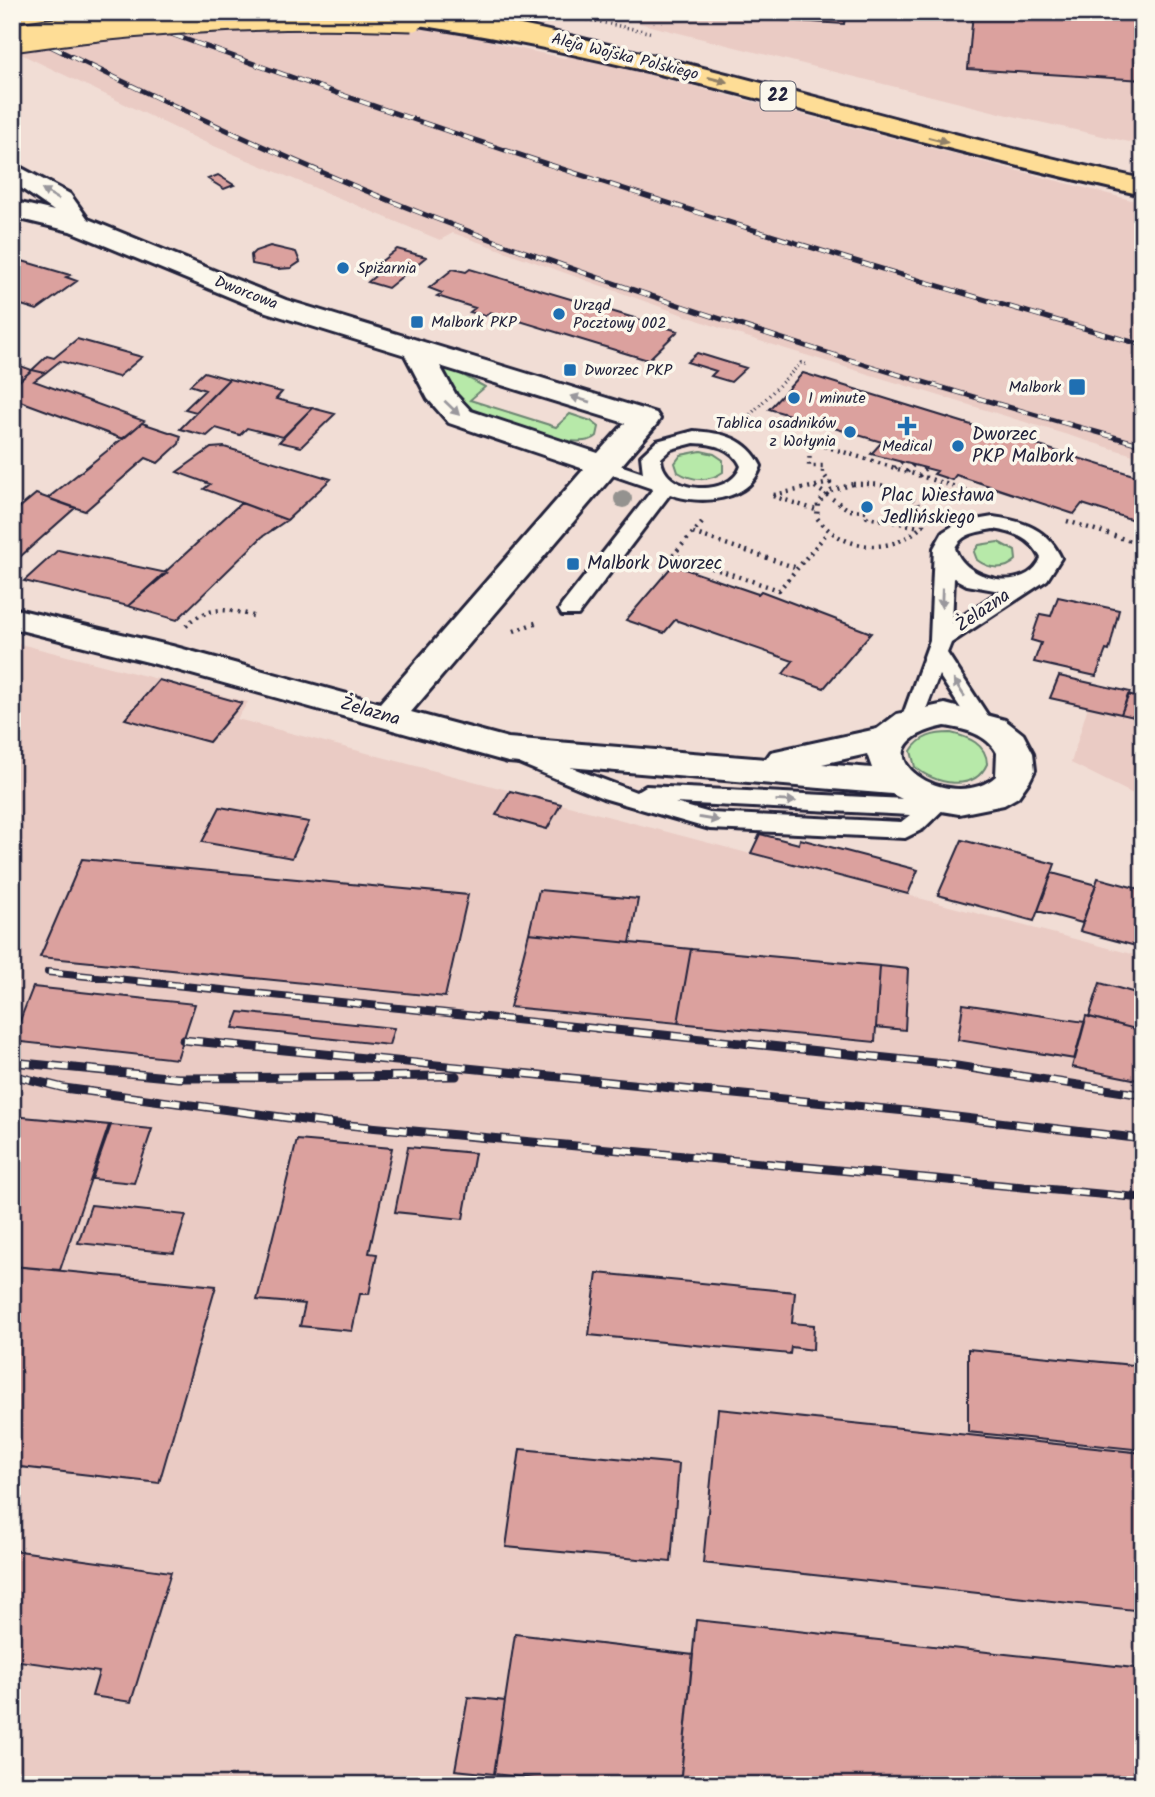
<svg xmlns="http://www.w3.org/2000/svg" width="1155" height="1797" viewBox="0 0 1155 1797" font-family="Kalam,sans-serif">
<rect width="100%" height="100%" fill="#f1ddd5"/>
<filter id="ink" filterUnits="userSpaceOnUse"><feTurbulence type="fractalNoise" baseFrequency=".0143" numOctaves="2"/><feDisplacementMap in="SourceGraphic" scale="14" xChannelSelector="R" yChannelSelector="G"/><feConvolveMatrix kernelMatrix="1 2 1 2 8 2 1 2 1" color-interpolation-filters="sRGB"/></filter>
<g filter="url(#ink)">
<path fill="#eacbc4" d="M 12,12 L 394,12 L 507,46 L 565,58 L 569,54 L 1143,203 L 1143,458 L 737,334 L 453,233 L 440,240 L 202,141 L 25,56 L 12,49 Z
M 631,12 L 1143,12 L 1143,145 L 1004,114 L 627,20 Z
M 12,642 L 248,702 L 237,719 L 1143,957 L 1143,1785 L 12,1785 Z
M 1088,706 L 1143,719 L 1143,799 L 1071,763 Z"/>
<path fill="#b7e9a9" stroke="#6c8672" stroke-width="2" d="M 446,366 L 485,387 L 470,400 L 556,427 L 570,414 L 591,421 L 599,427 L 597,436 C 577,455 496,419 471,411 L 459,403 L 443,367 Z
M 701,451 L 714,454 L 723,460 L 723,472 C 709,482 692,481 678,472 L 675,463 L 681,455 Z
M 998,542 L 1015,551 L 1016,560 C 1005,571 989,569 977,560 L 974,552 L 979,545 Z
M 951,733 C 968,737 987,744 987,764 C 974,793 934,784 915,767 L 911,751 C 920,736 934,733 951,733 Z"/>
<path fill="#dba19e" stroke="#22223b" stroke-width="2" d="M 784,12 L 846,12 L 844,24 L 782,20 Z
M 973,12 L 1143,12 L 1143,80 L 968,69 Z
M 218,175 L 234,185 L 224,189 L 208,179 Z
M 270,246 L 296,252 L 300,262 L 291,268 L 278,269 L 252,264 L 251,255 L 255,251 Z
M 397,249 L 426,257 L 388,288 L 368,282 L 382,270 L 374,267 Z
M 12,258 L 70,275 L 66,277 L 77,281 L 37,310 L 12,302 Z
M 453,269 L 466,272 L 470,269 L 678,331 L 648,360 L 490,312 L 485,316 L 470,312 L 475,308 L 437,296 L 442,293 L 429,288 Z
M 77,339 L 142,357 L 118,377 L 60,361 L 45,373 L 32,370 L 47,356 L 54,358 Z
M 697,353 L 736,365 L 746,368 L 731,382 L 711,376 L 716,371 L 687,362 Z
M 12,363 L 32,370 L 12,387 Z
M 32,370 L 45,373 L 34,381 L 144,421 L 123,439 L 12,398 L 12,387 Z
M 204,372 L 229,379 L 196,412 L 185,409 L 205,390 L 190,385 Z
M 803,373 L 1143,478 L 1143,523 L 1082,504 L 1074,514 L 956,475 L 952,480 L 934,474 L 937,471 L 871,454 L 882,442 L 769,409 Z
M 229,379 L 282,392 L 276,399 L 312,408 L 283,437 L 247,428 L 240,435 L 216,428 L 207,436 L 180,429 Z
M 312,408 L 335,414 L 301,447 L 279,442 Z
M 142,423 L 181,436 L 179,444 L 158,463 L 146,458 L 85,511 L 48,498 Z
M 224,447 L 331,479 L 287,520 L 204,489 L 210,484 L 177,472 L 211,448 Z
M 36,494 L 75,508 L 12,564 L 12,514 Z
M 241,503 L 287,520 L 262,537 L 177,620 L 128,606 Z
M 58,550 L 167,573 L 128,606 L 24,581 Z
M 673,565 L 758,594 L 761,591 L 871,633 L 824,688 L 783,674 L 793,661 L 675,620 L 664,633 L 626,620 Z
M 1058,597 L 1119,610 L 1109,651 L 1106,650 L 1096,676 L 1034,662 L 1041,643 L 1031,640 L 1040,614 L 1051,616 Z
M 1059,676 L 1130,692 L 1121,714 L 1050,698 Z
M 159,680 L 242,703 L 209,742 L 125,719 Z
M 1128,695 L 1143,699 L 1143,719 L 1121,714 Z
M 510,791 L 561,804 L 547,829 L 496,815 Z
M 220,807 L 309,822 L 292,858 L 202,842 Z
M 760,834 L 799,844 L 800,839 L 918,870 L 908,894 L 751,853 Z
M 962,840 L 1055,864 L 1034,921 L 938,895 Z
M 82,859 L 468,895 L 445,997 L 40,957 Z
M 1052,873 L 1096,885 L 1082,923 L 1038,911 Z
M 1098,878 L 1143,890 L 1143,948 L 1080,931 Z
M 539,890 L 638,899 L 630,943 L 529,933 Z
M 529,933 L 691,949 L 678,1023 L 510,1007 Z
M 691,949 L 880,966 L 875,1042 L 678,1023 Z
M 880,966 L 908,969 L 905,1030 L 876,1027 Z
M 1100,983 L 1143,995 L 1143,1031 L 1089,1017 Z
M 33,987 L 195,1004 L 177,1059 L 12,1041 Z
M 963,1004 L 1085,1022 L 1075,1059 L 958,1040 Z
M 239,1012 L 394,1028 L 389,1045 L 233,1028 Z
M 1086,1016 L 1143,1031 L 1143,1081 L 1072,1067 Z
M 12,1116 L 109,1125 L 60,1270 L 12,1266 Z
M 111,1125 L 152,1129 L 134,1183 L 92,1179 Z
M 297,1140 L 392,1148 L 369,1253 L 377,1254 L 369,1294 L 360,1294 L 352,1331 L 300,1326 L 305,1304 L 257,1300 Z
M 408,1147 L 475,1153 L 463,1219 L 395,1212 Z
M 91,1205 L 186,1215 L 174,1253 L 78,1243 Z
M 12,1266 L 216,1286 L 159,1483 L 12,1466 Z
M 597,1273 L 795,1292 L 792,1323 L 814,1325 L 813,1350 L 791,1347 L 790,1354 L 589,1335 Z
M 968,1349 L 1143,1366 L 1143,1450 L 968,1432 Z
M 718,1409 L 1143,1453 L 1143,1611 L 703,1563 Z
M 520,1449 L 679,1464 L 671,1562 L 506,1547 Z
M 12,1550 L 171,1572 L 131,1702 L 92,1696 L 99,1672 L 12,1660 Z
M 696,1620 L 1143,1669 L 1143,1785 L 680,1785 Z
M 515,1634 L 693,1655 L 680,1785 L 583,1785 L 494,1774 Z
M 468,1697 L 505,1701 L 494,1774 L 455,1770 Z"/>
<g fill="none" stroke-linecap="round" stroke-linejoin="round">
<g stroke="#22223b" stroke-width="6">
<path id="lane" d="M 694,431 C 723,433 747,438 761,466 C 750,501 700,506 670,494 L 578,615 L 562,615 L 559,610 L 562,605 L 653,489 L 598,470 L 595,466 L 598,462 L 605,460 L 643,473 L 641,456 L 657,441 ZM 694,443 C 714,444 732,447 741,466 C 730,499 662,494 661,458 L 671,449 Z
M 993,517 C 1023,521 1048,529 1061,558 L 1047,580 L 951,643 L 947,653 L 992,722 L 989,727 L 973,727 L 939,675 L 920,725 L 904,725 L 901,720 L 930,640 L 934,548 L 943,532 L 958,523 ZM 993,529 C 1014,532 1031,538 1041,558 C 1027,594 964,581 955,548 C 962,533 978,532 993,529 ZM 954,578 L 967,585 L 1000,591 L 952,623 Z
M 512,745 L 636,792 L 646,786 L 925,800 L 941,792 L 949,794 L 953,800 L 923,829 L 905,838 L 710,829 L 603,798 L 504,757 L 501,752 L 504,747 ZM 675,803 L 910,815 L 901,822 L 710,813 Z"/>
</g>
<g stroke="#22223b" stroke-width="6">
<path id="street" d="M 12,163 L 70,194 L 88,219 L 286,300 L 656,413 L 660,419 L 656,425 L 411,712 L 508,738 L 766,759 L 771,752 L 877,729 L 897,714 L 945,704 L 1005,720 L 1023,734 L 1033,753 L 1035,770 L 1030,780 L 1018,797 L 1004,805 L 959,814 L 918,807 L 892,794 L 508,762 L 152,663 L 12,628 L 12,608 L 172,646 L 380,703 L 584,469 L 449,423 L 428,399 L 405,355 L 266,312 L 70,231 L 12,217 L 12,201 L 54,211 L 12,182 ZM 440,366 L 625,423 L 598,453 L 471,411 L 456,395 ZM 945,726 C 965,729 987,734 997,753 L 996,776 C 950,818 846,747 945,726 ZM 867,754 L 872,768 L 822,764 Z"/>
</g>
<g stroke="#22223b" stroke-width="6">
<path id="primary" d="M 36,12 L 99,12 L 95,17 L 87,19 L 12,30 L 12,16 Z
M 403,12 C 487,12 573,37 654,56 C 817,95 978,144 1143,179 L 1143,195 C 898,142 660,62 412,24 L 404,22 L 400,17 Z"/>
</g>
<path stroke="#22223b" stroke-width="3.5" stroke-dasharray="1 3.5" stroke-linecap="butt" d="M 602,15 L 604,12
M 747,418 L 801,363 L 808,365
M 812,446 L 815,443 L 823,446"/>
<path stroke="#22223b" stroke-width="4.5" stroke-dasharray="2 5" stroke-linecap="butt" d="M 818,444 L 978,494
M 895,468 L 903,461
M 907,472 L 914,464
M 919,476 L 925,468
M 853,484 C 883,483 923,487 923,525 C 892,556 844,552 817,518 L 818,503 L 831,491 Z
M 815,487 L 849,510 L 866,511 L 867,517 L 920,527
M 774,495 L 830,483 L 823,474 L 823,466 L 809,466 L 810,448 L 814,444
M 773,496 L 816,510
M 1067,521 L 1143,545
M 702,523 L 673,555 L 779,590 L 828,532
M 693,533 L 797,568
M 186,626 C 207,606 227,608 253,616
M 514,631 L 538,622"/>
<use href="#lane" fill="#fbf7ec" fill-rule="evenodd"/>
<use href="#street" fill="#fbf7ec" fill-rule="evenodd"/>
<use href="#primary" fill="#fedd96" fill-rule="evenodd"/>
<g stroke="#22223b" stroke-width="5">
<path id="rail-far2" d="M 111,12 C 451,138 795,247 1143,345
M 12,27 C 148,95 285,160 426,215 C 661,305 901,378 1143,445"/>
</g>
<g stroke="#22223b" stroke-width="8">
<path id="rail-far1" d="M 1139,444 L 1143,445
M 48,972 L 613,1030"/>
</g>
<g stroke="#22223b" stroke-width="9">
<path id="rail" d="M 596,1028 L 944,1064 L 1143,1095
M 183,1040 L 906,1111 L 1143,1139
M 12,1062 L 178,1078 L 456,1076
M 12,1075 L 64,1088 L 326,1123 L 1143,1198"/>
</g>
<use href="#rail-far2" stroke="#fbf7ec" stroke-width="3.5" stroke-dasharray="11" stroke-linecap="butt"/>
<use href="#rail-far1" stroke="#fbf7ec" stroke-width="5" stroke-dasharray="15" stroke-linecap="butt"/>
<use href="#rail" stroke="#fbf7ec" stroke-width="6" stroke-dasharray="19" stroke-linecap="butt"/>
<g stroke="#22223b" stroke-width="31" stroke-linecap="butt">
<path id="primary-bridge" d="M 12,38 C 145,18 277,12 412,17"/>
</g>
<path stroke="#22223b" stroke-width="3.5" stroke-dasharray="1 3.5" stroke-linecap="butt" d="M 552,12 L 653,33"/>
<use href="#primary-bridge" stroke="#fedd96" stroke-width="27"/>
</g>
<circle fill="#94928f" cx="623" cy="499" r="9"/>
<defs><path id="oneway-solid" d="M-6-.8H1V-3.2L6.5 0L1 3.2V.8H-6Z" transform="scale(1.75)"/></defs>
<g fill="#908068">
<use href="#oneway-solid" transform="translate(718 80) rotate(15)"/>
<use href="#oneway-solid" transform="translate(938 140) rotate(15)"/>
</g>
<g fill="#99979c">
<use href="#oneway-solid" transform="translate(50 194) rotate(-149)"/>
<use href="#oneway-solid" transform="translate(580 399) rotate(-163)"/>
<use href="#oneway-solid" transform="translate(452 408) rotate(44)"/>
<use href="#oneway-solid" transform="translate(942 598) rotate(92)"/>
<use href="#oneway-solid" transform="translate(959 688) rotate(-123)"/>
<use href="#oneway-solid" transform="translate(786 801) rotate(3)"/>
<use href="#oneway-solid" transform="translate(709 819) rotate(9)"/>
</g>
</g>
<g fill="#1f6fb2" stroke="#fbf7ec" stroke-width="2.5">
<circle cx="343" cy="268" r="7"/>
<circle cx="559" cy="314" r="7"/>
<rect x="410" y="315" width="14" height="14" rx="3.5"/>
<rect x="563" y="363" width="14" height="14" rx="3.5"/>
<rect x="1068" y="378" width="18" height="18" rx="3.5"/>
<circle cx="794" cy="398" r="7"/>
<path d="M903.5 415.5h7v7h7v7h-7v7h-7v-7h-7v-7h7z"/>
<circle cx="850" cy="432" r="7"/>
<circle cx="958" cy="446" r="7"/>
<circle cx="867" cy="507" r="7"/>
<rect x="566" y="557" width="14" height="14" rx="3.5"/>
</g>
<g text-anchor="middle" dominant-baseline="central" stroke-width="7" stroke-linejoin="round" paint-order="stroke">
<g font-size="16" fill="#22223b" stroke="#fbf7ec">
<text transform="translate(625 57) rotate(14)">Aleja Wojska Polskiego</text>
<text transform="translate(246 293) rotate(21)">Dworcowa</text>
</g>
<g font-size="16" fill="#22223b" stroke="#fbf7ec" text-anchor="start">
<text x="357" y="268">Spiżarnia</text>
<text x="573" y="305">Urząd<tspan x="573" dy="18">Pocztowy 002</tspan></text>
<text x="431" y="322">Malbork PKP</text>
<text x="584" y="370">Dworzec PKP</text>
<text x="1061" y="387" text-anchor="end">Malbork</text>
<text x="808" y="398">1 minute</text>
<text x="836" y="423" text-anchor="end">Tablica osadników<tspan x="836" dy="18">z Wołynia</tspan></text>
<text x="907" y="446" text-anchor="middle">Medical</text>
</g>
<rect fill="#fbf7ec" stroke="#636270" stroke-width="2" x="760.5" y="81.5" width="35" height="29" rx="5"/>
<g font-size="18" font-weight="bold" fill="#22223b">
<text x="778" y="96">22</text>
</g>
<g font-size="19" fill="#22223b" stroke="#fbf7ec" text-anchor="start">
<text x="972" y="435">Dworzec<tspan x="972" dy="22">PKP Malbork</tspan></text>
<text x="881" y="496">Plac Wiesława<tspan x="881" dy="22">Jedlińskiego</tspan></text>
<text x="587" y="564">Malbork Dworzec</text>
</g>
<g font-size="19" fill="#22223b" stroke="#fbf7ec">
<text transform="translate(983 611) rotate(-34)">Żelazna</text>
<text transform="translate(370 712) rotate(16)">Żelazna</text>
</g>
</g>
<rect width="1155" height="1797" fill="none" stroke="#fbf7ec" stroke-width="42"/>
<rect x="21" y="21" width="1113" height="1755" fill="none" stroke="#22223b" stroke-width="2.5" filter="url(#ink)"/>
</svg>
